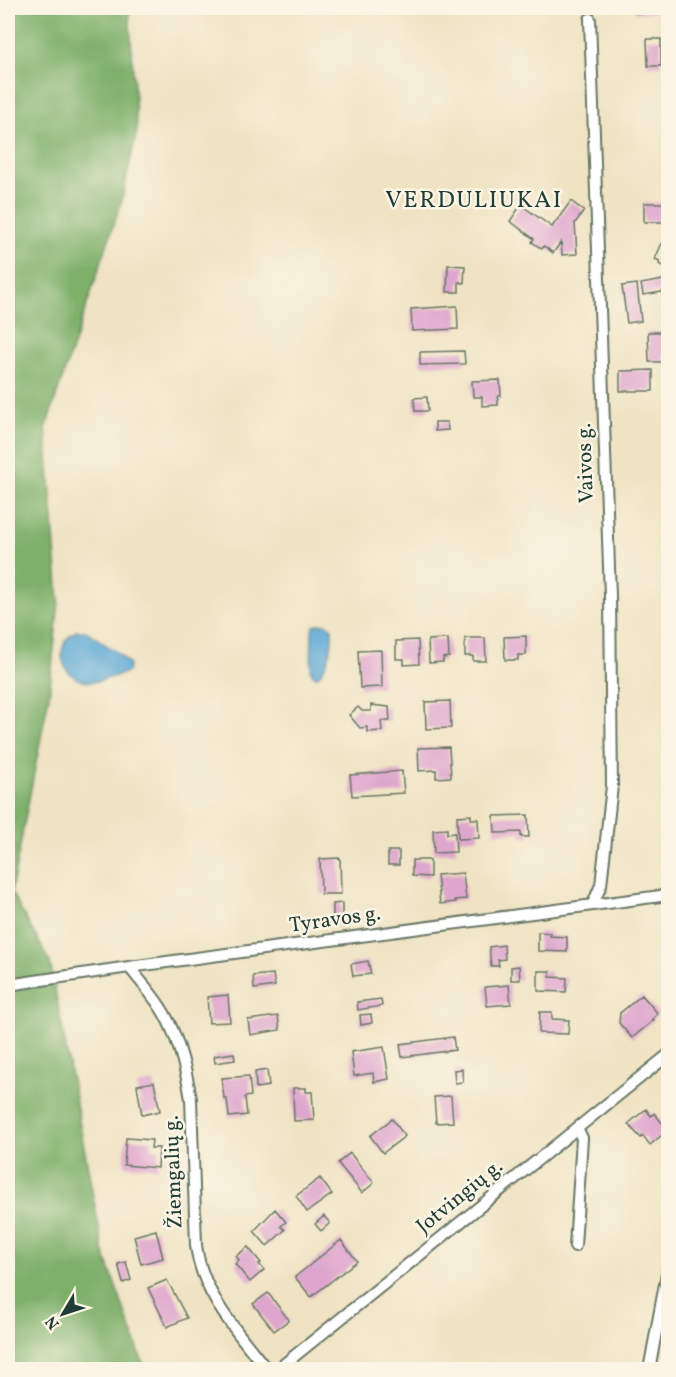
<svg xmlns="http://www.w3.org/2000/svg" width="676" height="1377" viewBox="0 0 676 1377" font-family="Vollkorn,serif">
<rect width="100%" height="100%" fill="#fcf5e5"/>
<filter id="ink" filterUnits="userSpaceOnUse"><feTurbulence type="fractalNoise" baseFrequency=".0167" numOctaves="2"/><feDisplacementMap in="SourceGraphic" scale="12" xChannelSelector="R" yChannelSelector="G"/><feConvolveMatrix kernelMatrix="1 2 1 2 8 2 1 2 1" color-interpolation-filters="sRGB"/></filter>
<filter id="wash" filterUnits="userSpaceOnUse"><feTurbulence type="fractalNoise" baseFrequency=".008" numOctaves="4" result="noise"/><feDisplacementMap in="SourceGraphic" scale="24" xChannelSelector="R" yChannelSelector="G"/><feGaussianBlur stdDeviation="1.35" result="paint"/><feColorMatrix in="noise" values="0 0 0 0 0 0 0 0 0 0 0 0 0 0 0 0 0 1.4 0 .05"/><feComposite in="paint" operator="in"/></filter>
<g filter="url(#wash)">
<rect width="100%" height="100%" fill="#efe3c3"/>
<path fill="#7eb06a" stroke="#4e764f" stroke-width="1.5" d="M 8,8 L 129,8 L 137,131 L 121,203 L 46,427 L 59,601 L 49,696 L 11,892 L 50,962 L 103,1250 L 145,1369 L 8,1369 Z"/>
<path fill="#5ca9d5" stroke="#3e7384" stroke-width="1.5" d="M 318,624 L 326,624 L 332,628 C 333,644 330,664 318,676 L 314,676 L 311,672 L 312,631 L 314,626 Z
M 76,631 L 86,631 L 118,653 L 128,663 L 129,667 L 128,672 C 116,675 102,682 90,682 C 62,681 51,646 76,631 Z"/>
<g id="blocks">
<path fill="#dea5cd" d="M 635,8 L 655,8 L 656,12 L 635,13 Z
M 647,39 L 661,39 L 661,66 L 648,66 Z
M 571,201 L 584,211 L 575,223 L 577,254 L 562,255 L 561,242 L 553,253 L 544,246 L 542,249 L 532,242 L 534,239 L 510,221 L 521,205 L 552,227 Z
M 644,203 L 668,203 L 668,222 L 644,222 Z
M 662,243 L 668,247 L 668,268 L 659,264 L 660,261 L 655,259 Z
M 448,265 L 465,266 L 464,283 L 459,282 L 459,292 L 447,292 Z
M 668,279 L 668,291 L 643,295 L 641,284 Z
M 637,284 L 641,321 L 627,323 L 622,286 Z
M 457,306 L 458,329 L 412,331 L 411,309 Z
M 648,332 L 663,332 L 664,362 L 649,362 Z
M 464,351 L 465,364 L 420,365 L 420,352 Z
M 653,370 L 653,391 L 620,391 L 620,371 Z
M 500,380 L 501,396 L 498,396 L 498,405 L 482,406 L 482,397 L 473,397 L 472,381 Z
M 427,397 L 428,411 L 415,411 L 414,398 Z
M 435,422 L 447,422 L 448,430 L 435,431 Z
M 526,636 L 526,655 L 518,655 L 518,660 L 505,660 L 504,637 Z
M 465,638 L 485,638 L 486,661 L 473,661 L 473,656 L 465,656 Z
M 448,639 L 449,657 L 443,658 L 443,662 L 429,663 L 428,640 Z
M 418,640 L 419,664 L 404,665 L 404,659 L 396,659 L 396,641 Z
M 381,650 L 382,687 L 360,688 L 358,651 Z
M 450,701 L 451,728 L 426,729 L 425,702 Z
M 371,705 L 389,707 L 390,721 L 381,721 L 382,731 L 367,732 L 367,727 L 360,728 L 349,715 L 358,707 L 362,711 L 371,711 Z
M 449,747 L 451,777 L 436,778 L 436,770 L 419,771 L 418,748 Z
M 402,771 L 404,793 L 352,796 L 350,775 Z
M 471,815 L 471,819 L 478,819 L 479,838 L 458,839 L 457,816 Z
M 528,815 L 529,837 L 521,837 L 521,832 L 495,833 L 494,816 Z
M 447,829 L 447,834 L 455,833 L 456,852 L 434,853 L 433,830 Z
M 388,851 L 399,851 L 399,865 L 388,865 Z
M 340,858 L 341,894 L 321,894 L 320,859 Z
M 412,860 L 430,860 L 430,877 L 412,876 Z
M 463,873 L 466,899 L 455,900 L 456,902 L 440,904 L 437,875 Z
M 342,903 L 342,919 L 333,919 L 333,904 Z
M 538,932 L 551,933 L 550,936 L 567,937 L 567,952 L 538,951 Z
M 504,945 L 505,959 L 498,960 L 499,966 L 491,966 L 489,947 Z
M 368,961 L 371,974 L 353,976 L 351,964 Z
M 519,966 L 520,980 L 511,980 L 511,967 Z
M 538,971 L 550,971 L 550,977 L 567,978 L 566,992 L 538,991 Z
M 273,974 L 275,986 L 254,989 L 253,976 Z
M 509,985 L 511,1004 L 487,1006 L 485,987 Z
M 228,995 L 230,1022 L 209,1023 L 207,997 Z
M 642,995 L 658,1014 L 652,1019 L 654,1020 L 632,1038 L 619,1023 L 620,1013 Z
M 381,999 L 382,1006 L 358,1010 L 357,1002 Z
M 540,1012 L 552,1012 L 552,1019 L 569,1020 L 568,1034 L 539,1033 Z
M 371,1014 L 372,1023 L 361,1025 L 360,1015 Z
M 278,1016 L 280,1030 L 250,1035 L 248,1020 Z
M 453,1037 L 455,1050 L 402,1057 L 400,1044 Z
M 384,1047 L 389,1079 L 374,1082 L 373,1073 L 354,1076 L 351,1052 Z
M 234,1053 L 235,1060 L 215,1063 L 214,1056 Z
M 462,1069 L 463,1082 L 455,1083 L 454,1070 Z
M 267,1070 L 269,1086 L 256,1088 L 255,1072 Z
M 249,1076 L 251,1096 L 245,1097 L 247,1115 L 229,1117 L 227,1099 L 224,1099 L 222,1078 Z
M 154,1082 L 160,1111 L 142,1115 L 137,1085 Z
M 293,1088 L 306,1088 L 306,1092 L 312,1092 L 314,1120 L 294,1121 Z
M 451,1096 L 453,1122 L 436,1123 L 434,1097 Z
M 646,1109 L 651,1116 L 654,1113 L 668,1130 L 650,1145 L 643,1136 L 641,1138 L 628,1124 Z
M 392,1119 L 405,1136 L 383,1153 L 370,1136 Z
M 126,1138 L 152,1140 L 151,1148 L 159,1148 L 158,1168 L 124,1165 Z
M 350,1153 L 374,1183 L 362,1193 L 338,1163 Z
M 320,1178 L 332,1194 L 307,1212 L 296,1196 Z
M 275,1209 L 286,1222 L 281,1226 L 285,1230 L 267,1246 L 254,1231 Z
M 324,1216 L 330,1223 L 321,1231 L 315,1224 Z
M 156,1230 L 163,1258 L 141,1264 L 134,1236 Z
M 341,1240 L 357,1261 L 311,1297 L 295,1277 Z
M 248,1247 L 261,1263 L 259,1264 L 264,1270 L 250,1282 L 235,1264 L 239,1260 L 236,1256 Z
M 126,1262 L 131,1280 L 123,1283 L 118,1264 Z
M 167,1280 L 187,1318 L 167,1327 L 148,1288 Z
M 268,1293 L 289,1320 L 274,1331 L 253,1304 Z"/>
</g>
</g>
<g filter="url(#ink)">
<use href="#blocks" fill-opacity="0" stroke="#687766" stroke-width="1.5"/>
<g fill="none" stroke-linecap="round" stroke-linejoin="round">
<g stroke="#687766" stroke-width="14">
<path id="street" d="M 590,19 L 610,596 L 612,786 L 601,885 L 593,904
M 129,967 C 141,982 155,997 164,1013 C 179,1039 186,1069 191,1099 L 196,1245 C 202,1295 237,1331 267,1370
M 8,985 L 129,967 L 668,895
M 575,1246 L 582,1138 L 577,1128
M 277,1370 L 668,1055
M 649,1370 L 668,1268"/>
</g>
<use href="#street" stroke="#fff" stroke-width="10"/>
</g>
</g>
<g text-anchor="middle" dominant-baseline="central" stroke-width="5" stroke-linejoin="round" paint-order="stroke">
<g font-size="21" fill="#1f3d34" stroke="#fcf5e5">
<text transform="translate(586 463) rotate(-92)">Vaivos g.</text>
<text transform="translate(335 920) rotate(-8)">Tyravos g.</text>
<text transform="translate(174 1172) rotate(-92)">Žiemgalių g.</text>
<text transform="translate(460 1197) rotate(-39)">Jotvingių g.</text>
</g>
<g font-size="24" letter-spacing="1.5" fill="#1f3d34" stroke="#fcf5e5">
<text x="474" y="201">VERDULIUKAI</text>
</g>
</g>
<rect width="676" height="1377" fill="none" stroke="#fcf5e5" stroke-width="30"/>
<g transform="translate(63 1314) rotate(231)" stroke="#fcf5e5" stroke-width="4.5" paint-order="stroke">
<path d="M0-4.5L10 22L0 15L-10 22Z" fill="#1f3d34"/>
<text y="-9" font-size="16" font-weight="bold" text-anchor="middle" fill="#1f3d34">N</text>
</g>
</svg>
